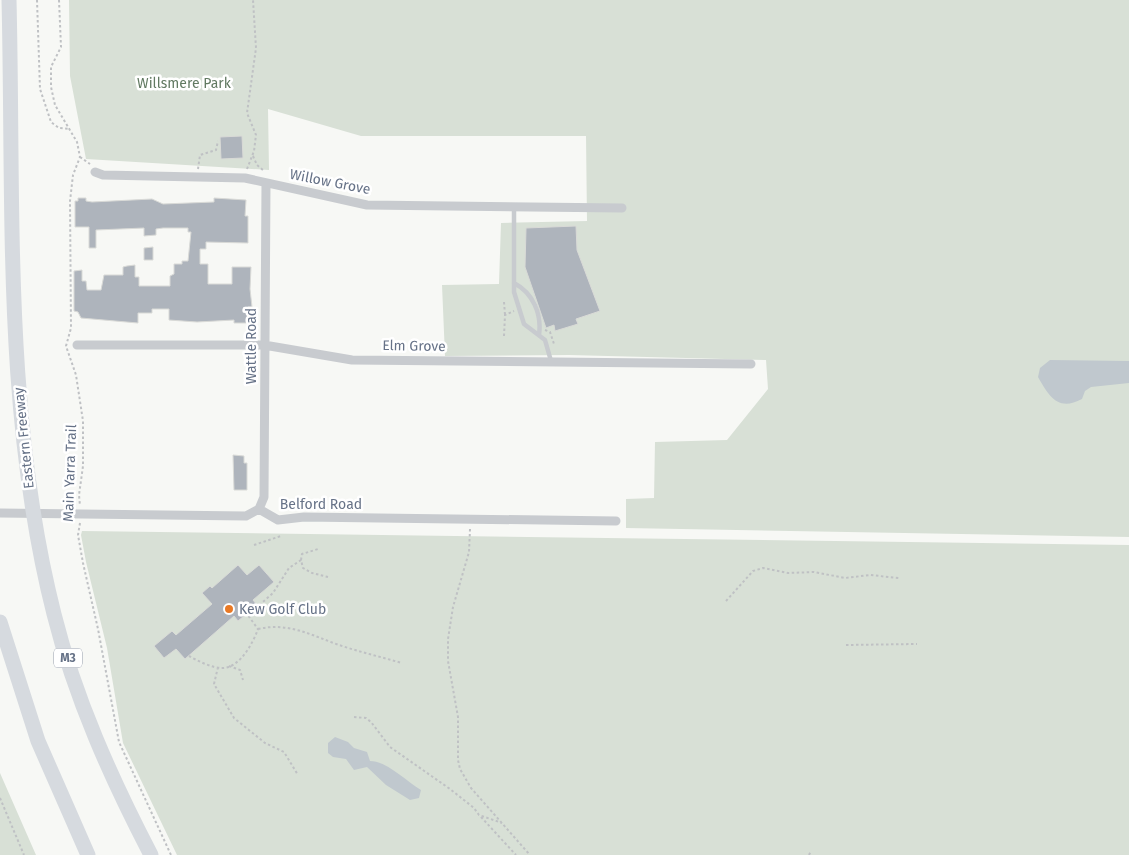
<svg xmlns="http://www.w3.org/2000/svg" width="1129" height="855" viewBox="0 0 1129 855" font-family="'Fira Sans',sans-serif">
<rect width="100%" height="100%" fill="#f7f8f5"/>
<path fill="#d8e0d6" d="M 69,0 L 1129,0 L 1129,537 L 626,528 L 626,499 L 654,498 L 655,442 L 727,440 L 768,389 L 766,360 L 569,355 L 445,356 L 442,285 L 499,284 L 501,223 L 587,221 L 586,136 L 361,136 L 268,109 L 269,170 L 86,159 L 70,76 Z
M 82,531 L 1129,545 L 1129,855 L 177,855 L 123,743 L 107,648 L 86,562 L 81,535 Z
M 0,773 L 36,855 L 0,855 Z"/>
<path fill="#c0c8ce" d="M 1050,360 L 1129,361 L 1129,383 L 1091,387 L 1085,391 L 1082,399 C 1058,412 1049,396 1038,377 L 1040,368 Z
M 335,737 L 348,742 L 354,748 L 367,752 L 370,761 C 387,761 406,781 421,790 L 419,798 L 410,800 L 386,785 L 367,767 L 354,770 L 346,759 L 333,757 L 328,753 L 328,743 Z"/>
<path fill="#aeb4bc" stroke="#d9dad7" d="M 242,136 L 243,158 L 221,159 L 220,137 Z
M 78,198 L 86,198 L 86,201 L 92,202 L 152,199 L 163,204 L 214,202 L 214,198 L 246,200 L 245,216 L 248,216 L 248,243 L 206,242 L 206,249 L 200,249 L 200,264 L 208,264 L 208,284 L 232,284 L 232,267 L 251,267 L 250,289 L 252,307 L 248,307 L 248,323 L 234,323 L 234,320 L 197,322 L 169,320 L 169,309 L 152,309 L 152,313 L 138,313 L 138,323 L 81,318 L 78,312 L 74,311 L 74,271 L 82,270 L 82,281 L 86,281 L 87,290 L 101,290 L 104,275 L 123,275 L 123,267 L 127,266 L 135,265 L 135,277 L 139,277 L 139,286 L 170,286 L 170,276 L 174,274 L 174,264 L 182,264 L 182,261 L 188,261 L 191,232 L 188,232 L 188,228 L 163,228 L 156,229 L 156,235 L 144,236 L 144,228 L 96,230 L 96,248 L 89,248 L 89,227 L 75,227 L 75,201 L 78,201 Z
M 576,226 L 577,250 L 600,311 L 576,319 L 578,324 L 555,331 L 554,325 L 546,328 L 525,267 L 526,228 Z
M 153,247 L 153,260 L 144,260 L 144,248 Z
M 233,455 L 244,456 L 244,463 L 247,463 L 247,490 L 234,490 Z
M 238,565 L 247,575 L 259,565 L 274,582 L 253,600 L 257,605 L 238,621 L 234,616 L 185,659 L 176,649 L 164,658 L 154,646 L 172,631 L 176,635 L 212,604 L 202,593 L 210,586 L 212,588 Z"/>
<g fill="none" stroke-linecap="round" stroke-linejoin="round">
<path stroke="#bfc1c4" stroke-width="2" stroke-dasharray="2.5 2.5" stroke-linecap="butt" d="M 37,0 L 40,89 L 51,122 L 59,128 L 70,129
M 59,0 L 61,47 L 51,67 L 51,87 L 55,105 L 77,142 L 80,157 L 73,175 L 70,201 L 71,328 L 66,346 L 76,375 L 83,421 L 83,466 L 79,495 L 80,506
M 253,156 L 257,165 L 263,170
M 80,157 L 90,164
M 198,169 L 200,155 L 216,150 L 218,141
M 247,169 L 254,151 L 256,135 L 247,113 L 256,48 L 253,0
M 504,302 L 505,315
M 545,330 L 550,332 L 554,344
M 504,336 L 505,315 L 514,311
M 80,523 L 78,535 L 83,563 L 98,629 L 119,742 L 171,855
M 470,529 L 469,552 L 453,607 L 448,639 L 448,661 L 458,717 L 458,760 L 460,769 L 471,788 L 530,855
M 254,545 L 281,536
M 301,560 L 302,554 L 318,549
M 726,601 L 753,571 L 763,568 L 788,573 L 814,572 L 845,578 L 870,575 L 899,578
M 248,615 L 273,593 L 289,568 L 301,560 L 303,568 L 312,573 L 328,577
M 258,629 C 288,622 311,635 339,645 C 360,652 381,657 402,663
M 846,645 L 917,644
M 189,656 C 198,661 212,668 222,668 C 240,668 253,643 258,629 L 247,614
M 229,666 L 240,670 L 243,680
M 218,667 L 214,684 L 234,718 L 265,743 L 284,752 L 298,775
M 354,717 L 366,718 L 371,722 L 390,747 L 450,789 L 474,808 L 479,815 L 502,823
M 0,798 L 24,855
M 481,817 L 516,855
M 809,855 L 811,851"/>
<path stroke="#c8cbcf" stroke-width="4.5" d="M 514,208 L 514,292 L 524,324 L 545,340 L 551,361
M 514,283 C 533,293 542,314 539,335"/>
<path stroke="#c8cbcf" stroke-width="9" d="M 95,172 L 103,175 L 245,178 L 367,205 L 622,208
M 77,345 L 264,345 L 352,360 L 751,364
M 259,509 L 278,520 L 304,517 L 616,521
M 0,513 L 246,516 L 259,509 L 264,497 L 266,183"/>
<path stroke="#d6dadf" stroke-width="15" d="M 9,0 C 14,205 3,413 54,614 C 75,698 111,778 151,855
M 0,622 L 38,741 L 88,855"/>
</g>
<circle fill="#e97925" stroke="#fff" stroke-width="2" cx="229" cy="609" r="5"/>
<g text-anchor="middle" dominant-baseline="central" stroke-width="5" stroke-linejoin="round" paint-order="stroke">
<rect fill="#fff" stroke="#949cab" stroke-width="1" x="54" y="648.5" width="28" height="19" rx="4"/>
<g font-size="12" font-weight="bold" fill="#667287">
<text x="68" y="658">M3</text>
</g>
<g font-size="14" fill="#617961" stroke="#fff">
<text x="184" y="83">Willsmere Park</text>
</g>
<g font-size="14" fill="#667287" stroke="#fff">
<text transform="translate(330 182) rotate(11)">Willow Grove</text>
<text transform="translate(251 346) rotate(-90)">Wattle Road</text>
<text transform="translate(414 346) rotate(1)">Elm Grove</text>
<text transform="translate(24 438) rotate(-96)">Eastern Freeway</text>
<text transform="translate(70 473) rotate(-88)">Main Yarra Trail</text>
<text x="321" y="504">Belford Road</text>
</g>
<g font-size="14" fill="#667287" stroke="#fff" text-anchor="start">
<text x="239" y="609">Kew Golf Club</text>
</g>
</g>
</svg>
